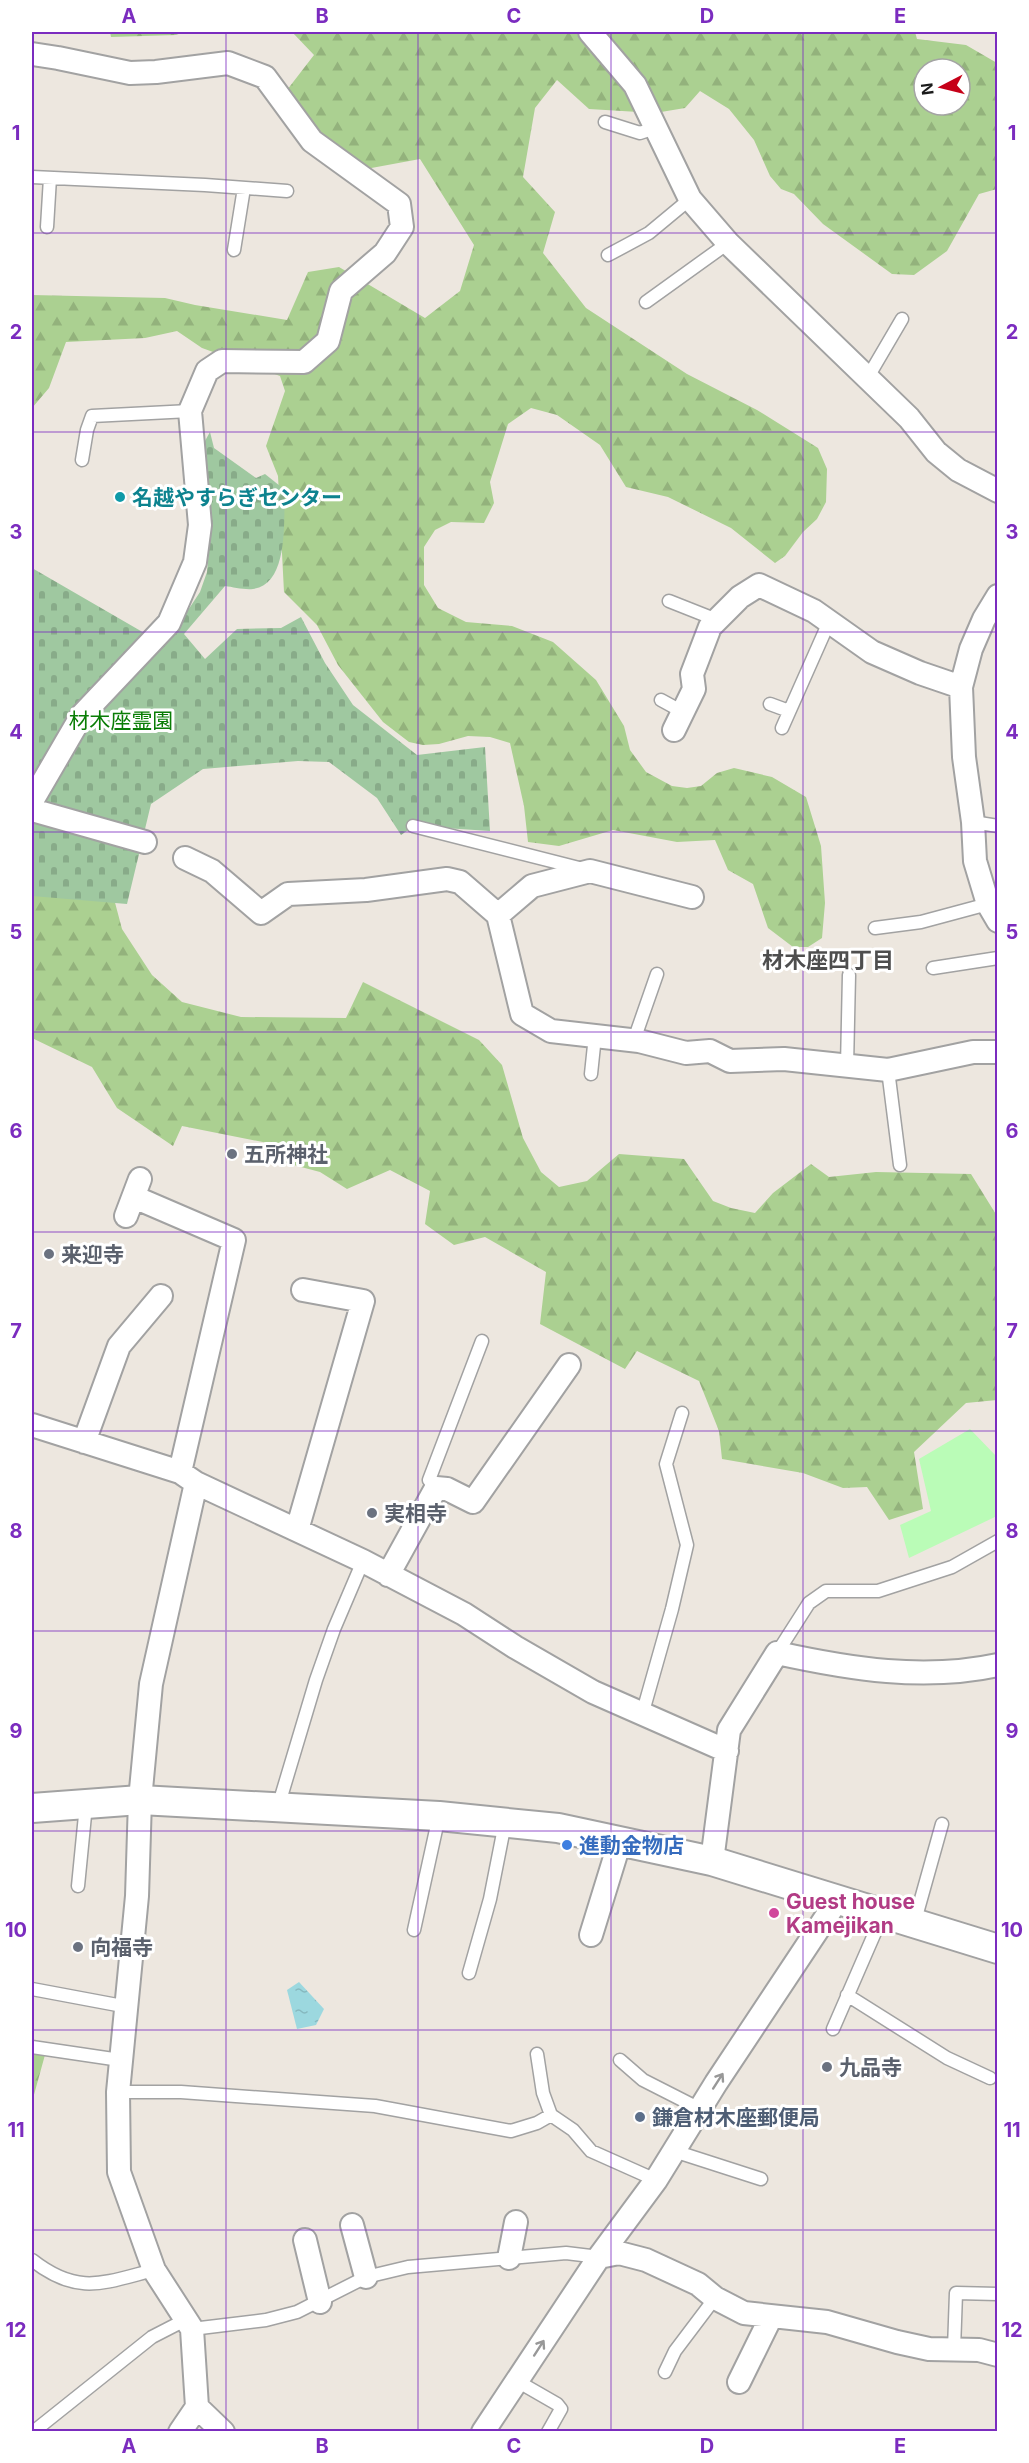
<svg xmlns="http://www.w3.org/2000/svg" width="1029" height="2463" viewBox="0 0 1029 2463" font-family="Inter,'Noto Sans JP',sans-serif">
<defs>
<pattern id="forest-firs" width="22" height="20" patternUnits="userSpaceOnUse" patternTransform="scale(1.5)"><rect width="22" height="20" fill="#abd091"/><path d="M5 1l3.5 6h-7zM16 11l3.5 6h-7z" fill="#93b27c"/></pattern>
<pattern id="cemetery-stones" width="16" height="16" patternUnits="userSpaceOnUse" patternTransform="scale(1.5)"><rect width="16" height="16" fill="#9fc8a0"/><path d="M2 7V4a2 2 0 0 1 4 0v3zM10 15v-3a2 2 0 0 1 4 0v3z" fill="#88ab89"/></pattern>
<pattern id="water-ripples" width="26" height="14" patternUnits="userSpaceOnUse" patternTransform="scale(1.5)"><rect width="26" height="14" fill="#9cd8df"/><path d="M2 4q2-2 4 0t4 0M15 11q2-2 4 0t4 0" fill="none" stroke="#86b9bf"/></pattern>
</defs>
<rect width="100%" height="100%" fill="#ede7df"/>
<path fill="url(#forest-firs)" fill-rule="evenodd" d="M 110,32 L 184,32 L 176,35 L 111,37 Z
M 292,32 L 915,32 L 917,39 L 966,45 L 997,63 L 997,189 L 979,194 L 947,251 L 914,275 L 892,274 L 823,224 L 794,194 L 781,189 L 770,176 L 754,140 L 729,109 L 700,91 L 685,108 L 655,113 L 589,109 L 557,80 L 535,108 L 523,177 L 555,212 L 543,253 L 586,308 L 687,374 L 757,410 L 818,448 L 827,469 L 826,502 L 817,519 L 803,532 L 785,556 L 775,563 L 731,528 L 668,497 L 626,487 L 600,445 L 557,415 L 531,408 L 508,424 L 490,482 L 494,503 L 484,523 L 451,522 L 435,530 L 424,547 L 424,585 L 438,608 L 466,622 L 512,626 L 553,642 L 596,680 L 624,726 L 630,750 L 646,772 L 672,786 L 687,788 L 701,786 L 717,773 L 734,768 L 772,777 L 806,797 L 821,846 L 825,903 L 822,938 L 808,947 L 793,947 L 768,928 L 753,884 L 728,870 L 715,840 L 677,842 L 613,830 L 559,846 L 528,842 L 524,806 L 510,743 L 490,737 L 468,736 L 439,744 L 423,745 L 409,742 L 383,722 L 338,665 L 317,625 L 284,592 L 278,476 L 266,446 L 285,391 L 280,376 L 202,348 L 177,331 L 145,338 L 66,342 L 49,388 L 32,408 L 32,295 L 165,298 L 195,305 L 287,320 L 308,272 L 339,267 L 425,318 L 460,291 L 474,245 L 420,159 L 366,169 L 289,128 L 287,90 L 314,55 ZM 924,69 L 960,69 L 960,105 L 924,105 Z
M 32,880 L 113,895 L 122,929 L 152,975 L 182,1002 L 241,1017 L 346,1018 L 363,982 L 479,1040 L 502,1065 L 523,1138 L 541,1172 L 559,1187 L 587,1181 L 619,1154 L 684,1159 L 713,1201 L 731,1208 L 755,1213 L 773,1193 L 811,1164 L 829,1177 L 876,1172 L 971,1174 L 997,1216 L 997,1400 L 966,1403 L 914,1452 L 923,1509 L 889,1520 L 867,1487 L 843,1488 L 803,1473 L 722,1459 L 719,1431 L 699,1381 L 637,1351 L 625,1369 L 540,1324 L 546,1272 L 485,1237 L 454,1245 L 425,1224 L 430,1191 L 390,1170 L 347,1189 L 320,1172 L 286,1163 L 278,1145 L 182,1126 L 173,1146 L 117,1108 L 92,1067 L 32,1038 Z
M 32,2042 L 48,2044 L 32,2102 Z"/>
<path fill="url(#cemetery-stones)" d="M 210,432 L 214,448 L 256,478 L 265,474 L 285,490 C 283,518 290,584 253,589 C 244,590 233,587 225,586 L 184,634 L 205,659 L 237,629 L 281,628 L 301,617 L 325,663 L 353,705 L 417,755 L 485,747 L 490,831 L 414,826 L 401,835 L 377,798 L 329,762 L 298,761 L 203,769 L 151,804 L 127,904 L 32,896 L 32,568 L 165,645 L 200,592 L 207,572 L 211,527 L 201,448 Z"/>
<path fill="#bafcb7" d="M 970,1429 L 997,1457 L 997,1516 L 909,1558 L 900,1525 L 931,1511 L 919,1459 Z"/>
<path fill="url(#water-ripples)" d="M 299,1982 L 324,2009 L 316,2025 L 297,2029 L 287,1990 Z"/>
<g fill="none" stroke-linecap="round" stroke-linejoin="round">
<g stroke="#a2a2a2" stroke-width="15">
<path id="service" d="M 605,122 L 640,133 L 655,128
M 32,177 L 205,185 L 287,191
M 47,227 L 50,178
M 234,250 L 244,188
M 608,255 L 649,233 L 690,199
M 646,302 L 728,243
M 868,377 L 902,319
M 82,460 L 87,430 L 92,416 L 190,411
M 669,601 L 717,620
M 661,700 L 683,712
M 770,704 L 789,711
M 782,728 L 829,622
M 973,822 L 998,826
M 413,826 L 583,869
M 875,928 L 921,922 L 988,904
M 933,968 L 998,958
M 634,1040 L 657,974
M 847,1066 L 849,975
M 888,1070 L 900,1165
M 591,1074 L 595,1036
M 436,1488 L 429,1480 L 482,1341
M 777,1653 L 809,1603 L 826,1591 L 878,1591 L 952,1567 L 998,1541
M 642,1715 L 672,1609 L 687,1545 L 666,1464 L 682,1413
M 278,1807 L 316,1680 L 334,1629 L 363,1561
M 78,1886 L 86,1805
M 914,1924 L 942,1824
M 414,1930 L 439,1816
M 469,1973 L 490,1899 L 505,1823
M 32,1989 L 128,2007
M 847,1995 L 947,2058 L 990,2078
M 833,2029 L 883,1914
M 32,2047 L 120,2060
M 537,2054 L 543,2093 L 551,2115
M 620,2060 L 643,2080 L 700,2109
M 118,2092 L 181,2092 L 375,2106 L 511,2131 L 537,2123 L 551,2115 L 573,2130 L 591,2151 L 656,2180
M 674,2151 L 761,2179
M 32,2260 C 78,2296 103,2283 154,2270
M 192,2329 L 266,2320 L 297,2312 L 366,2277 L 408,2267 L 566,2253 L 599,2257
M 954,2349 L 956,2293 L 998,2294
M 665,2372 L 675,2351 L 715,2298
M 517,2381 L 557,2404 L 561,2409 L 548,2432
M 33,2432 L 152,2337 L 187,2319"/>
</g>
<g stroke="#a2a2a2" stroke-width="26">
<path id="minor" d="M 590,32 L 635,85 L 690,199 L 728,243 L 909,418 L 936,452 L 958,470 L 998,491
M 32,54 L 58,58 L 130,73 L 156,72 L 228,63 L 265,77 L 312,141 L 399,204 L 402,227 L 385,253 L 341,291 L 328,341 L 304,362 L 222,361 L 207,371 L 190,411 L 200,525 L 195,562 L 169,623 L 82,715 L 32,801
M 998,596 L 984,619 L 971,649 L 961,687 L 964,757 L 973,822 L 975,861 L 988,904 L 998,921
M 674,730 L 694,689 L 692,674 L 710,627 L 740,597 L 759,585 L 814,611 L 872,652 L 920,673 L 961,687
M 32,810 L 145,842
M 185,858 L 212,871 L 261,913 L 288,894 L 366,890 L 447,879 L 460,882 L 498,915 L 522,1014 L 551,1031 L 639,1041 L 686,1053 L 710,1051 L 730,1061 L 784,1059 L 888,1070 L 973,1052 L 998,1052
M 498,915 L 532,886 L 590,871 L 692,897
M 134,1197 L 234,1240 L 180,1472
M 126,1216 L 140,1179
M 32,1425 L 180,1472 L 196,1483 L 363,1561 L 464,1614 L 515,1647 L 593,1692 L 727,1751
M 84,1442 L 119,1346 L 161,1296
M 297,1530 L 363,1301 L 303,1290
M 388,1575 L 436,1488 L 447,1489 L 473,1502 L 569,1365
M 712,1861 L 729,1730 L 777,1653 C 850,1669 924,1681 998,1665
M 591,1935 L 620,1841
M 352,2225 L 366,2277
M 305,2240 L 320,2302
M 599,2257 L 619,2253 L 646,2260 L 698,2284 L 715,2298 L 744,2313 L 827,2322 L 897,2342 L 929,2349 L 979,2350 L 998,2355
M 509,2258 L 516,2222
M 739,2382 L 771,2317
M 197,2407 L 223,2432
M 180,2432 L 197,2407 L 192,2329 L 154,2270 L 119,2172 L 118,2092 L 137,1896 L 140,1800 L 151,1684 L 196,1483
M 483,2432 L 599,2257 L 656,2180 L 716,2083 L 838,1899"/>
</g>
<g stroke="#a2a2a2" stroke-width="32">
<path id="tertiary" d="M 32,1808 L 140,1800 L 439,1816 L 558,1828 L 712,1861 L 998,1949"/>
</g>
<use href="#service" stroke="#fff" stroke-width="12"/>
<use href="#minor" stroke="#fff" stroke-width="22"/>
<use href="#tertiary" stroke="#fff" stroke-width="28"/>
</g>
<defs><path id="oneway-shaft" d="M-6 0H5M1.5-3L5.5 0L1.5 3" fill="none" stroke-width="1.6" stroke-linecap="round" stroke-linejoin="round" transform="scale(1.5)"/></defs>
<g stroke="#989898">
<use href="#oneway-shaft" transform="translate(718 2081) rotate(-57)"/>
<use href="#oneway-shaft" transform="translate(539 2348) rotate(-57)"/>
</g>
<path fill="none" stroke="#7b2cbf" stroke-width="1.5" stroke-opacity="0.55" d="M 226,32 L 226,2432M 418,32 L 418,2432M 611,32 L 611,2432M 803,32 L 803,2432M 32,233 L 998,233M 32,432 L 998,432M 32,632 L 998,632M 32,832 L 998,832M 32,1032 L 998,1032M 32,1232 L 998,1232M 32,1431 L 998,1431M 32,1631 L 998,1631M 32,1831 L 998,1831M 32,2030 L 998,2030M 32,2230 L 998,2230"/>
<circle fill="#0f9aa8" stroke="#fff" stroke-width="2" cx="120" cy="497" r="6"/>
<g fill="#6b7280" stroke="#fff" stroke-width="2">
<circle cx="232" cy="1154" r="6"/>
<circle cx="49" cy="1254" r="6"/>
<circle cx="372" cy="1513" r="6"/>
<circle cx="78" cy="1947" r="6"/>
<circle cx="827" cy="2067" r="6"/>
</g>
<circle fill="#3f7fe0" stroke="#fff" stroke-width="2" cx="567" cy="1845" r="6"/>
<circle fill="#d1479c" stroke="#fff" stroke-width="2" cx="774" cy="1913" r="6"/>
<circle fill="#5c6f8a" stroke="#fff" stroke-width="2" cx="640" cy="2117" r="6"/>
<g text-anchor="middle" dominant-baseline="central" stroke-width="6" stroke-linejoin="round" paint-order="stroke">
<g font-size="21" font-weight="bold" fill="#0d838f" stroke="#fff" text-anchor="start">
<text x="132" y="497">名越やすらぎセンター</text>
</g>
<g font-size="21" fill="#097d05" stroke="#fff">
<text x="121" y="720">材木座霊園</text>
</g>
<g font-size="21" font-weight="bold" fill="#5b616d" stroke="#fff" text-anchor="start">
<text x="244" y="1154">五所神社</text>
<text x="61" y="1254">来迎寺</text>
<text x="384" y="1513">実相寺</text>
<text x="90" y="1947">向福寺</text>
<text x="839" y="2067">九品寺</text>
</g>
<g font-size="21" font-weight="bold" fill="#366cbe" stroke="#fff" text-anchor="start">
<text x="579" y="1845">進動金物店</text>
</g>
<g font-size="21" font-weight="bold" fill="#b23c85" stroke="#fff" text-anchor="start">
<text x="786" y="1901">Guest house<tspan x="786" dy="24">Kamejikan</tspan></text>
</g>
<g font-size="21" font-weight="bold" fill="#4e5e75" stroke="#fff" text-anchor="start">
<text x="652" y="2117">鎌倉材木座郵便局</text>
</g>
<g font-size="22" font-weight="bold" fill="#4e4e4e" stroke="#fff">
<text x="828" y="960">材木座四丁目</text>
</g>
</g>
<rect width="1029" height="2463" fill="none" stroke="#ffffff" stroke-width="66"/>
<g transform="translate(942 87) rotate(263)"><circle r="28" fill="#ffffff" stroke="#a4a4a4" stroke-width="1.5"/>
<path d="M0-4.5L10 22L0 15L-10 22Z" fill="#c60018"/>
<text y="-9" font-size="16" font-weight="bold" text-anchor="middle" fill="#1b1b1b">N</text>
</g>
<rect x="33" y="33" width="963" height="2397" fill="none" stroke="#7b2cbf" stroke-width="2"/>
<g font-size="20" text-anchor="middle" font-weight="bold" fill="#7b2cbf">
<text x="129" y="23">A</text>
<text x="322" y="23">B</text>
<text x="514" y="23">C</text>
<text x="707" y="23">D</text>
<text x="900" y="23">E</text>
<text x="16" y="140">1</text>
<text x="1012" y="140">1</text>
<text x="16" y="339">2</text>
<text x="1012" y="339">2</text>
<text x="16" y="539">3</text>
<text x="1012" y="539">3</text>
<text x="16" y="739">4</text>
<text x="1012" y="739">4</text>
<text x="16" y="939">5</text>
<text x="1012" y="939">5</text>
<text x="16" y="1138">6</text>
<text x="1012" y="1138">6</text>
<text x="16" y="1338">7</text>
<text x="1012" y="1338">7</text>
<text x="16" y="1538">8</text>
<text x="1012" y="1538">8</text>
<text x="16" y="1738">9</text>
<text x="1012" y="1738">9</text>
<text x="16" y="1937">10</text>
<text x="1012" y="1937">10</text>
<text x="16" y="2137">11</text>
<text x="1012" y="2137">11</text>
<text x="16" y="2337">12</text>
<text x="1012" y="2337">12</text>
<text x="129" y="2453">A</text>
<text x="322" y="2453">B</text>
<text x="514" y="2453">C</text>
<text x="707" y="2453">D</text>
<text x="900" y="2453">E</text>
</g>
</svg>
